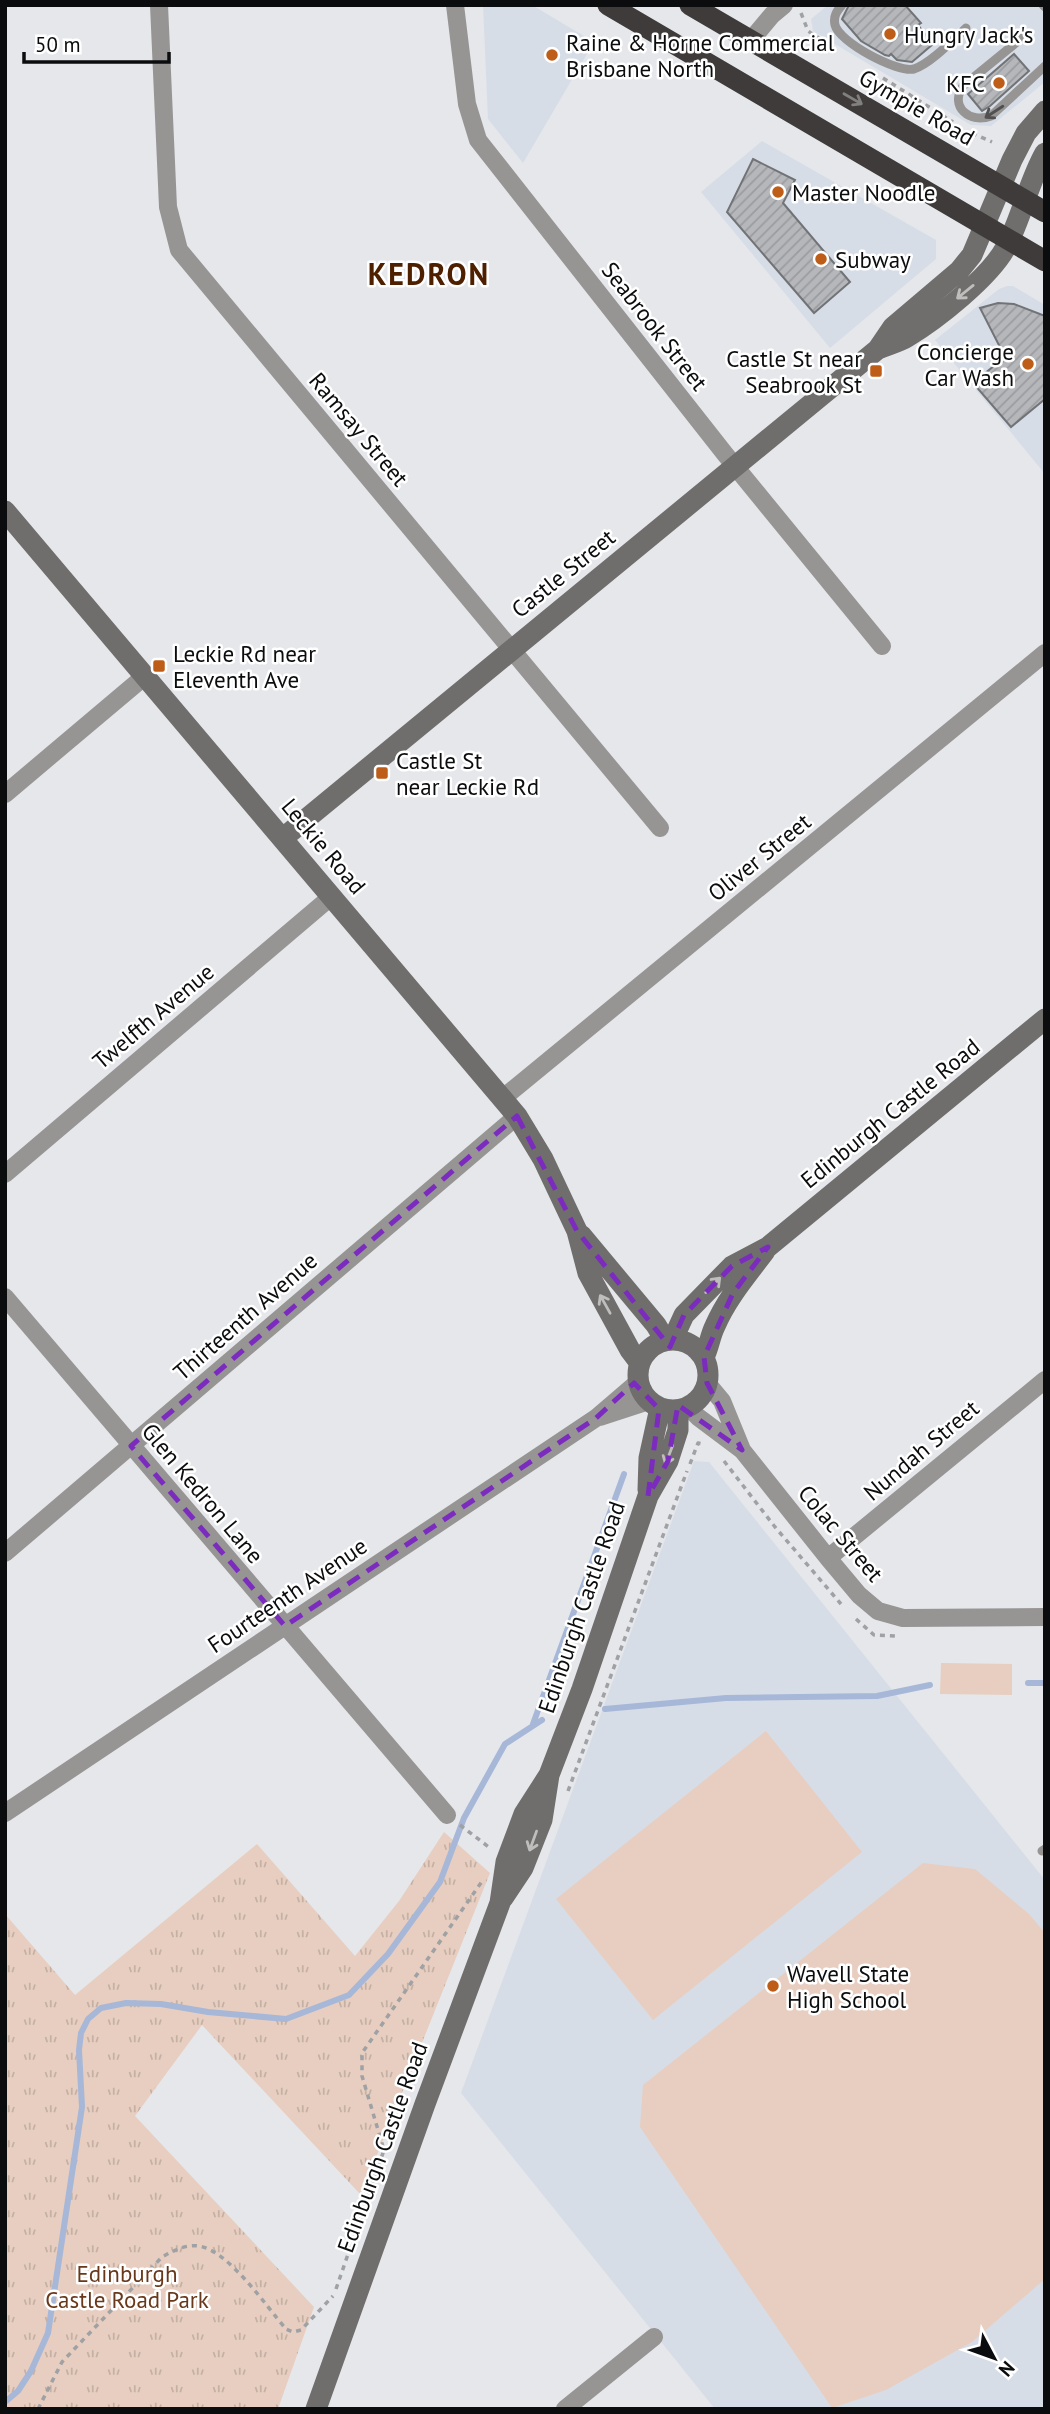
<svg xmlns="http://www.w3.org/2000/svg" width="1050" height="2414" viewBox="0 0 1050 2414" font-family="'PT Sans',sans-serif">
<defs>
<pattern id="park-tufts" width="24" height="20" patternUnits="userSpaceOnUse" patternTransform="scale(1.75)"><rect width="24" height="20" fill="#e7cec0"/><path d="M3 7l-1-3M5 7V3M7 7l1-3M15 17l-1-3M17 17v-4M19 17l1-3" fill="none" stroke="#c5b0a4"/></pattern>
<pattern id="building-hatch" width="6" height="6" patternUnits="userSpaceOnUse" patternTransform="scale(1.75)"><rect width="6" height="6" fill="#b5b7ba"/><path d="M-1 1l2-2M0 6l6-6M5 7l2-2" fill="none" stroke="#9a9c9f"/></pattern>
</defs>
<rect width="100%" height="100%" fill="#e5e7eb"/>
<path fill="#d7dde7" d="M 483,5 L 532,5 L 594,42 L 523,163 L 488,119 Z
M 828,5 L 1045,5 L 1045,82 L 991,126 L 971,125 L 813,31 L 811,19 Z
M 762,141 L 936,240 L 936,259 L 830,348 L 701,192 Z
M 1007,286 L 1013,286 L 1045,305 L 1045,474 L 935,340 L 999,289 Z
M 694,1461 L 709,1462 L 1045,1880 L 1045,2409 L 715,2409 L 461,2093 Z"/>
<path fill="#e7cec0" d="M 941,1663 L 1012,1664 L 1012,1695 L 940,1694 Z
M 766,1731 L 862,1852 L 653,2020 L 556,1899 Z
M 923,1863 L 975,1869 L 1029,1914 L 1045,1933 L 1045,2279 L 972,2342 L 886,2390 L 832,2408 L 640,2127 L 643,2085 Z"/>
<path fill="url(#park-tufts)" d="M 444,1832 L 490,1873 L 361,2195 L 202,2025 L 135,2116 L 314,2307 L 278,2409 L 5,2409 L 5,1914 L 75,1995 L 257,1844 L 355,1956 L 399,1901 Z"/>
<g fill="none" stroke-linecap="round" stroke-linejoin="round">
<path stroke="#a6b7d8" stroke-width="6" d="M 1028,1683 L 1045,1683
M 605,1709 L 726,1698 L 877,1696 L 930,1685
M 533,1724 L 624,1474
M 5,2402 L 18,2391 L 31,2371 L 48,2333 L 82,2107 L 79,2050 L 81,2033 L 88,2019 L 101,2008 L 126,2003 L 161,2004 L 208,2012 L 286,2019 L 349,1995 L 388,1954 L 440,1882 L 464,1818 L 505,1744 L 542,1720"/>
</g>
<path fill="url(#building-hatch)" stroke="#717376" stroke-width="2" d="M 849,5 L 905,5 L 921,23 L 918,25 L 933,44 L 912,62 L 897,60 L 891,54 L 889,56 L 885,55 L 861,41 L 842,19 Z
M 1014,54 L 1029,71 L 990,106 L 982,111 L 968,94 Z
M 753,159 L 795,180 L 783,203 L 850,282 L 814,313 L 727,212 Z
M 998,303 L 1014,304 L 1045,316 L 1045,399 L 1011,427 L 973,383 L 1005,357 L 980,308 Z"/>
<g fill="none" stroke-linecap="round" stroke-linejoin="round">
<path stroke="#9fa1a4" stroke-width="3.5" stroke-dasharray="5 5" stroke-linecap="butt" d="M 801,13 L 808,31 L 831,46
M 883,78 L 953,122
M 972,133 L 992,142
M 724,1461 L 775,1527 L 841,1604
M 690,1464 L 698,1443 L 703,1444
M 856,1619 L 874,1635 L 895,1636
M 568,1791 L 687,1471
M 460,1825 L 490,1848
M 336,2289 L 384,2150 L 362,2076 L 362,2053 L 483,1880
M 38,2409 L 62,2362 L 162,2257 C 173,2251 185,2244 199,2246 C 229,2251 266,2306 286,2329 L 293,2332 L 301,2330 L 333,2296"/>
<path stroke="#979594" stroke-width="9" d="M 842,5 C 837,11 833,16 835,25 C 839,42 897,73 914,69 C 930,64 953,40 966,28
M 1043,5 L 1045,7
M 1023,37 L 963,86 C 949,107 970,124 991,116 L 1045,66
M 1042,1851 L 1045,1849"/>
<path stroke="#979594" stroke-width="18" d="M 159,5 L 168,207 L 179,250 L 660,828
M 455,5 L 467,104 L 478,140 L 725,454 L 882,646
M 751,40 L 772,15 L 784,5
M 5,794 L 145,676
M 503,1098 L 1045,653
M 5,1174 L 332,896
M 5,1297 L 447,1815
M 707,1383 L 722,1401 L 742,1450
M 688,1407 L 698,1417 L 742,1450 L 828,1558 L 859,1595 L 878,1611 L 903,1618 L 1045,1617
M 600,1417 L 649,1401
M 5,1553 L 517,1116
M 828,1558 L 1045,1380
M 5,1813 L 596,1418 L 638,1382
M 565,2409 L 654,2337"/>
<path stroke="#706e6c" stroke-width="21" d="M 878,349 C 887,345 899,342 907,337 C 937,319 990,277 1006,247 C 1022,217 1028,183 1045,153
M 5,511 L 517,1116 L 543,1159 L 577,1231 L 588,1273 L 630,1350 L 639,1362
M 283,838 L 878,349 L 893,327 L 959,271 L 972,255 L 1012,160 L 1026,133 L 1045,111
M 581,1235 L 656,1325 L 665,1340
M 673,1339 L 684,1315 L 732,1266 L 768,1247 L 1045,1019
M638 1375a35 35 0 1 1 70 0a35 35 0 1 1-70 0Z
M 704,1357 C 709,1347 710,1336 715,1326 C 727,1298 747,1275 765,1251
M 648,1490 L 649,1458 L 660,1408
M 503,1898 L 523,1868 L 542,1820 L 549,1775 L 582,1689 L 648,1496 L 668,1461 L 678,1430 L 678,1410
M 316,2409 L 425,2104 L 500,1903 L 506,1862 L 524,1814 L 549,1775"/>
<path stroke="#3e3b3a" stroke-width="21" d="M 608,5 L 1045,261
M 690,5 L 1045,212"/>
</g>
<defs><path id="oneway-shaft" d="M-6 0H5M1.5-3L5.5 0L1.5 3" fill="none" stroke-width="1.6" stroke-linecap="round" stroke-linejoin="round" transform="scale(1.75)"/></defs>
<use stroke="#82807f" href="#oneway-shaft" transform="translate(853 99) rotate(30)"/>
<use stroke="#515050" href="#oneway-shaft" transform="translate(994 112) rotate(147)"/>
<g stroke="#bfbebd">
<use href="#oneway-shaft" transform="translate(965 292) rotate(141)"/>
<use href="#oneway-shaft" transform="translate(713 1285) rotate(-46)"/>
<use href="#oneway-shaft" transform="translate(605 1304) rotate(-119)"/>
<use href="#oneway-shaft" transform="translate(669 1455) rotate(111)"/>
<use href="#oneway-shaft" transform="translate(533 1841) rotate(110)"/>
</g>
<path fill="none" stroke="#7b2cbf" stroke-width="5" stroke-dasharray="14 9" stroke-linejoin="round" d="M 517,1116 L 577,1231 L 670,1347 L 684,1315 L 732,1266 L 768,1247 L 733,1293 L 704,1357 L 707,1383 L 742,1450 L 678,1405 L 668,1461 L 648,1496 L 659,1409 L 634,1383 L 596,1418 L 285,1626 L 131,1446 Z"/>
<g fill="#bd5d18" stroke="#fff" stroke-width="2.5">
<circle cx="890" cy="34" r="7"/>
<circle cx="552" cy="55" r="7"/>
<circle cx="999" cy="83" r="7"/>
<circle cx="778" cy="192" r="7"/>
<circle cx="821" cy="259" r="7"/>
<circle cx="1028" cy="364" r="7"/>
<rect x="869" y="364" width="14" height="14" rx="3.5"/>
<rect x="152" y="659" width="14" height="14" rx="3.5"/>
<rect x="375" y="766" width="14" height="14" rx="3.5"/>
<circle cx="773" cy="1986" r="7"/>
</g>
<g text-anchor="middle" dominant-baseline="central" stroke-width="5" stroke-linejoin="round" paint-order="stroke">
<g font-size="23" fill="#0b0c0d" stroke="#fff" text-anchor="start">
<text x="904" y="34">Hungry Jack's</text>
<text x="566" y="42">Raine &amp; Horne Commercial<tspan x="566" dy="26">Brisbane North</tspan></text>
<text x="985" y="83" text-anchor="end">KFC</text>
<text x="792" y="192">Master Noodle</text>
<text x="835" y="259">Subway</text>
<text x="1014" y="351" text-anchor="end">Concierge<tspan x="1014" dy="26">Car Wash</tspan></text>
<text x="862" y="358" text-anchor="end">Castle St near<tspan x="862" dy="26">Seabrook St</tspan></text>
<text x="173" y="653">Leckie Rd near<tspan x="173" dy="26">Eleventh Ave</tspan></text>
<text x="396" y="760">Castle St<tspan x="396" dy="26">near Leckie Rd</tspan></text>
<text x="787" y="1973">Wavell State<tspan x="787" dy="26">High School</tspan></text>
</g>
<g font-size="23" fill="#0b0c0d" stroke="#fff">
<text transform="translate(917 107) rotate(30)">Gympie Road</text>
<text transform="translate(655 326) rotate(52)">Seabrook Street</text>
<text transform="translate(359 429) rotate(50)">Ramsay Street</text>
<text transform="translate(563 573) rotate(-39)">Castle Street</text>
<text transform="translate(324 846) rotate(50)">Leckie Road</text>
<text transform="translate(759 857) rotate(-39)">Oliver Street</text>
<text transform="translate(153 1016) rotate(-40)">Twelfth Avenue</text>
<text transform="translate(890 1113) rotate(-39)">Edinburgh Castle Road</text>
<text transform="translate(245 1316) rotate(-41)">Thirteenth Avenue</text>
<text transform="translate(921 1450) rotate(-40)">Nundah Street</text>
<text transform="translate(203 1493) rotate(50)">Glen Kedron Lane</text>
<text transform="translate(841 1533) rotate(50)">Colac Street</text>
<text transform="translate(287 1595) rotate(-34)">Fourteenth Avenue</text>
<text transform="translate(581 1607) rotate(-71)">Edinburgh Castle Road</text>
<text transform="translate(382 2147) rotate(-70)">Edinburgh Castle Road</text>
</g>
<g font-size="23" fill="#68381a" stroke="#fff">
<text x="127" y="2273">Edinburgh<tspan x="127" dy="26">Castle Road Park</tspan></text>
</g>
<g font-size="30" font-weight="bold" letter-spacing="2" fill="#4e2000" stroke="#fff">
<text x="429" y="273">KEDRON</text>
</g>
</g>
<rect width="1050" height="2414" fill="none" stroke="#0b0c0d" stroke-width="14"/>
<g transform="translate(994 2358) rotate(131)" stroke="#ffffff" stroke-width="5" paint-order="stroke">
<path d="M0-5L12 26L0 18L-12 26Z" fill="#0b0c0d"/>
<text y="-10" font-size="19" font-weight="bold" text-anchor="middle" fill="#0b0c0d">N</text>
</g>
<path d="M24 52v10h145v-10" fill="none" stroke="#0b0c0d" stroke-width="3.5"/>
<text x="35" y="52" font-size="21" fill="#0b0c0d" stroke="#ffffff" stroke-width="5" paint-order="stroke">50 m</text>
</svg>
